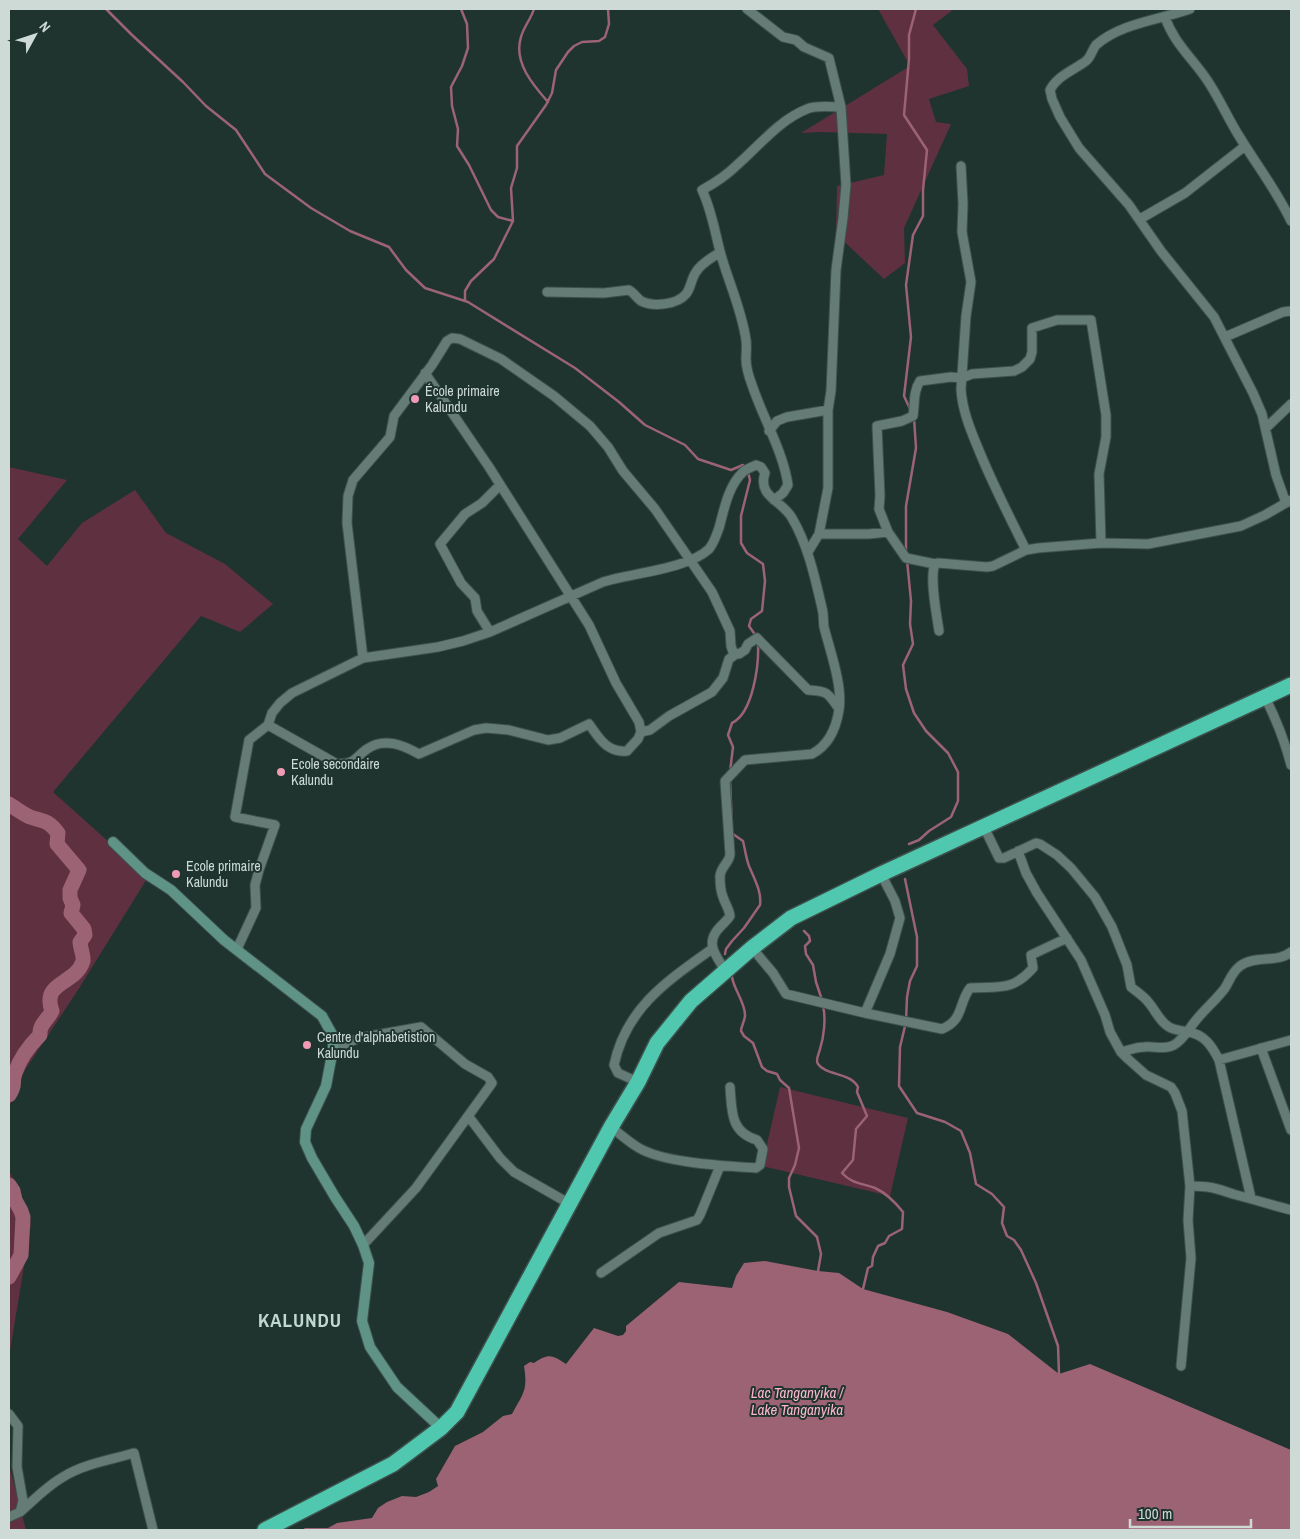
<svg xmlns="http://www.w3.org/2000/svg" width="1300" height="1539" viewBox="0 0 1300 1539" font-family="'Archivo Narrow',sans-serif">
<rect width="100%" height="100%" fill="#1f342f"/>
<path fill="#5f3040" d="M 878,9 L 954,9 L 933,25 L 967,69 L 969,86 L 929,99 L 936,122 L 951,124 L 904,228 L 905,263 L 884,279 L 836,234 L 837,186 L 884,175 L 887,134 L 821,132 L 801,133 L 910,66 Z
M 9,467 L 67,480 L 18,539 L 47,566 L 82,523 L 135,490 L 166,533 L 225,564 L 273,604 L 240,632 L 201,616 L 53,792 L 148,877 L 78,990 L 25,1070 L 9,1107 Z
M 780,1087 L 908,1118 L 890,1196 L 762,1166 Z
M 9,1171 L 17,1186 L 31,1224 L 9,1357 Z
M 9,1465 L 26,1530 L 9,1530 Z"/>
<path fill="#9c6375" d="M 765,1261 L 818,1271 L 839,1273 L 863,1289 L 947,1312 L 1008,1334 L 1059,1374 L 1090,1364 L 1291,1450 L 1291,1530 L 302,1530 L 305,1528 L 328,1528 L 337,1523 L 372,1518 L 378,1508 L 387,1502 L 402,1496 L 416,1497 L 429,1492 L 438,1486 L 436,1479 L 455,1446 L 483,1432 L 503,1416 L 512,1414 C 523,1393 528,1391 524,1366 L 530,1362 L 534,1363 C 549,1353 552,1355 566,1364 L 594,1328 L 618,1336 L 623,1335 L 626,1331 L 626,1326 L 679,1282 L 732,1288 L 736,1276 L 744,1263 Z"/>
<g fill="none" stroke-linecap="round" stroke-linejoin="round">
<path stroke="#9c6375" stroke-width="2.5" d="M 106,9 L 132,35 L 183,82 L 206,106 L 236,130 L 265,174 L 311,208 L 350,231 L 389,247 L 406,270 L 425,288 L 468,302 L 575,368 L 619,402 L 645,425 L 685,445 L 698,459 L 731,470 L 743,465 L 745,468
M 461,9 L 467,24 L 468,48 L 462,66 L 451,87 L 452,106 L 458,129 L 457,146 L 469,165 L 491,210 L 498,217 L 513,221
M 534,9 C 531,19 524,26 521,37 C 513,62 533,85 548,102
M 465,301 L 465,291 L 471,281 L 494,259 L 513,221 L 511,188 L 517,168 L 517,146 L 546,105 L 552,93 L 556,70 L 568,52 L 574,46 L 582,42 L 599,41 L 605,37 L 609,24 L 608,9
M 911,411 L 904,396 L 911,337 L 906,285 L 913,235 L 923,216 L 923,190 L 927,150 L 904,115 L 909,59 L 909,35 L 916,9
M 748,472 L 750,480 L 741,516 L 741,543 L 747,553 L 763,564 L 765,581 L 762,611 L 751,619 L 749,626 L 756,636
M 906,552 L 906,506 L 916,448 L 914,418
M 907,560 L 911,601 L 910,624 L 913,644 L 903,665 L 906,689 L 914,713 L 926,731 L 948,753 L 958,772 L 958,801 L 951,817 L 929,831 L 919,840 L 909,844
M 730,772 L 733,747 L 728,735 L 732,723 C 753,713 759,665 758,644
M 730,780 L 732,826
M 905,879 L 917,937 L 917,966 L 910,981 L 907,997 L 906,1022 L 900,1047 L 899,1086 L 917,1113 L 945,1122 L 961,1131 L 970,1153 L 976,1184 L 992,1194 L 1004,1207 L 1002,1223 L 1007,1236 L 1014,1240 L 1021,1250 L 1036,1283 L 1058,1346 L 1059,1374
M 804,931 L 809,936 L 810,941 L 805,946 L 806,954 L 813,965 L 816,982 L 822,1000
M 725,954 L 726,949 L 732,941 L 744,928 L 760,905 C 762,892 754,878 749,866 C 746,858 745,849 743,841 L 733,834
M 732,977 C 734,990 745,1002 745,1015 C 745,1021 741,1026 741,1031 L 744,1036 L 753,1043 L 762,1067 L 767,1071 L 777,1074 L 780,1080 L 789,1088 L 799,1148 L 795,1165 L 789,1178 L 789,1187 L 796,1216 L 817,1237 L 821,1254 L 818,1271
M 823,1006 C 826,1018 824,1037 820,1049 C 819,1054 815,1060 818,1064 C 826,1076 850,1072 858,1087 L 857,1092 L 867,1116 L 856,1129 L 853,1160 L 842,1173 C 852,1184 862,1183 875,1188 C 886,1193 895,1202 903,1212 L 902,1229 L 889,1236 L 885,1243 L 878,1246 L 873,1257 L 872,1266 L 868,1268 L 863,1289
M 9,1200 L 15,1200"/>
<path stroke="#9c6375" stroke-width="15" d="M 9,804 C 15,808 23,814 30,817 C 45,822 48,820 58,833 L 57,844 L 79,870 L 70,890 L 70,898 L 73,905 L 71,913 L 84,929 L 85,935 L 80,942 C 80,947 84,956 83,961 C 76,985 41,981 52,1011 C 47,1021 39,1024 40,1035 C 30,1045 20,1058 15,1073 C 11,1084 17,1083 9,1095
M 9,1185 L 13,1191 L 15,1200 L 21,1211 L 23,1217 L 21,1255 L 9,1277"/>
<g stroke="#3e514c" stroke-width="11">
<path id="street" d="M 747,9 L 783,37 L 796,40 L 804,47 L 829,58 L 841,107 L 846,185 L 843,218 L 836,270 L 831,391 L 828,410 L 787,417 L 777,421 L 769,431
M 1190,9 C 1159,20 1121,23 1096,45 C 1092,50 1091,57 1086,61 C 1074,70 1057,76 1050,90 L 1052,99 L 1060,117 L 1079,148 L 1129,205 L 1161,251 L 1214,317 L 1253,393 L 1262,414 L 1276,475 L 1286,503
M 1165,17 C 1173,41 1190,56 1205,77 C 1218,95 1227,117 1239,136 C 1256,164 1277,191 1291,221
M 961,166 L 963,204 L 962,232 L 971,282 L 966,316 L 961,389 C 962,409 970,429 978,448 C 992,483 1009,516 1026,550
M 1140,219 L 1185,193 L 1245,146
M 547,292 L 604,293 L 629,290 C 634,293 637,298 641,301 C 653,307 677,305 686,294 C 691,288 691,279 696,272 C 701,263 712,258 720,252
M 1225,337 L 1283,312 L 1291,311
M 1266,428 L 1291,404
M 774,500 L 783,493 L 788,485 C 783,451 763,418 752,385 C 749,377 746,367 746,359 C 746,352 747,346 746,340 C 742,311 729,283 721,255 C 715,233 712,211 702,190 C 715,183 727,175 737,165 C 759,146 779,120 807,109 C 816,105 831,107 841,107
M 888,532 L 879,509 L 880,496 L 877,426 L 902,421 L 913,416 C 915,403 913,392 920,381 L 951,377 L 962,378 L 972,374 L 1014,371 L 1022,367 L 1030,359 L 1032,352 L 1032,328 L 1057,320 L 1091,320 L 1106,415 L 1106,437 L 1099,474 L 1101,543
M 819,534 L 828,488 L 828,410
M 808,552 L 819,534 L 869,534 L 888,532 L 906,558 L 935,564 L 938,563 L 987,567 L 993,566 L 1026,550 L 1038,548 L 1101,543 L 1148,544 L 1241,526 L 1265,515 L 1291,500
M 935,564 C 929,578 937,616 939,631
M 490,632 L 477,611 L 475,598 L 461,583 L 440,544 L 465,514 L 482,503 L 500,485
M 363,658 L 347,523 L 348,496 L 353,480 L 390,437 L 394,416 L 432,365 L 447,341 L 452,338 L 460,339 L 501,359 L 554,396 L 590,426 L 608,447 L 623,471 L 655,509 L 712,592 L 730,631 L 731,646 L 733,652 L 739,654 L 745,650 L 748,644 L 757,638 L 808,690 C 828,691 828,693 839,709
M 1265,697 C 1276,719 1285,742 1291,765
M 268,725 L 337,764 C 356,764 353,759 367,749 C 384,737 403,745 419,754 L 474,730 L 486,728 L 509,730 L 548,740 L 560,738 L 589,724 C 599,738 607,753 627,751 L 638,739 L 641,732 L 639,722 L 616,683 L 589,625 L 489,467 L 425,373
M 641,732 L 650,730 L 669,716 L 712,692 L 723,678 L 729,659 L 736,654
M 984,827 L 999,858 L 1004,858 L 1036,843 L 1040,844 L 1057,855 L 1071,868 L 1095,897 L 1112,927 L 1127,965 L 1131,987 C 1137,992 1145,997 1149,1003 C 1156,1011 1159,1021 1169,1027 C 1176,1031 1181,1030 1188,1032 C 1204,1034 1212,1046 1219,1060 L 1251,1198
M 1018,851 L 1026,873 L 1037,893 L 1081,960 L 1105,1015 L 1110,1032 L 1121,1052 L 1128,1059 L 1146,1075 L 1171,1087 L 1175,1093 L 1182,1111 L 1190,1186 L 1188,1220 L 1191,1258 L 1181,1366
M 752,948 L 773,973 L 786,994 L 865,1013 L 890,954 L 900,918 L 895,901 L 881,874
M 237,949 L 256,908 L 255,885 L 259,870 L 275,825 L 235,817 L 249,740 L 268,725 L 272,713 L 280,703 L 292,693 L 363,658 L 438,647 L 463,641 L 490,632 L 603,582 C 632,573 688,569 709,549 C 714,543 716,536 719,528 C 724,510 728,486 743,472 C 746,469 752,467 756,465 L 761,467 L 765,473 C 757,497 782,500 792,518 C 808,545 815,578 822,608 C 824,615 823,621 824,627 C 830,651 843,686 839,710 C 836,729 829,745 812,754 L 745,760 L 725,781 L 730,854 C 730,862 721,866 720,876 C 720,882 720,890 723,897 C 725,904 729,908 730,916 C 726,922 720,926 716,932 C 706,946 718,958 726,972
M 865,1013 L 942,1029 C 964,1020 958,1004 970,988 C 998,986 1012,992 1033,968 L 1031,955 L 1067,938
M 1261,1048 L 1291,1130
M 333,1049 L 359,1038 L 421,1027 L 465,1064 L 488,1077 L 492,1083 L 416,1188 L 363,1245
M 1121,1052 C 1129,1050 1137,1047 1144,1047 C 1154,1046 1165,1050 1174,1045 C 1184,1039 1190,1027 1197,1019 C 1206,1008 1217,999 1225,988 C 1230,980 1232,972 1240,966 C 1255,955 1278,963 1291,952
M 1219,1060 L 1291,1040
M 638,1082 L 618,1073 L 614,1065 C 626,1008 667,981 712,949
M 469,1117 L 500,1158 L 514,1172 L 570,1204
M 611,1127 C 620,1134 629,1142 639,1148 C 664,1163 726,1166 756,1168 L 760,1165 L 763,1149 L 757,1140 C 730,1132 732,1111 730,1087
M 1190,1186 C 1209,1186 1216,1188 1233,1194 C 1252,1199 1272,1205 1291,1210
M 601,1273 L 659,1233 L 697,1220 L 700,1215 L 720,1166
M 9,1414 L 18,1426 L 17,1467 L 23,1501 L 20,1512 L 9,1517
M 20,1512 C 34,1500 47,1486 63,1477 C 83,1464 111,1460 134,1453 L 153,1530"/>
</g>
<g stroke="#3e514c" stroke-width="12">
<path id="secondary" d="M 113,842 L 145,873 L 171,890 L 224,940 L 322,1016 L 333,1036 L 333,1049 L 326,1086 L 306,1129 L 305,1142 L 312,1158 L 335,1197 L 354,1226 L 363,1245 L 369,1263 L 362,1321 L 370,1347 L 397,1387 L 441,1428"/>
</g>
<g stroke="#3e514c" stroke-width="18">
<path id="highway" d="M 265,1530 L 393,1464 L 441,1428 L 457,1412 L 611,1127 L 638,1082 L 657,1043 L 691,1001 L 752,948 L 791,918 L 881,874 L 1291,685"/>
</g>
<use href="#street" stroke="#647c75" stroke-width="9"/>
<use href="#secondary" stroke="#5e9386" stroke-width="10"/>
<use href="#highway" stroke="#50c8af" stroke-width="15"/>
</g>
<g fill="#f09ab5" stroke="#1f342f" stroke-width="2">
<circle cx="415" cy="399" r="5"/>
<circle cx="281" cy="772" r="5"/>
<circle cx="176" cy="874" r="5"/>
<circle cx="307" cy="1045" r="5"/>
</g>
<g text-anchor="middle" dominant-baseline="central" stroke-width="4" stroke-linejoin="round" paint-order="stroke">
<g font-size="14" fill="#cddad6" stroke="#1f342f" text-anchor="start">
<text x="425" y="391">École primaire<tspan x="425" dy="16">Kalundu</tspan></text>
<text x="291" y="764">Ecole secondaire<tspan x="291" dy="16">Kalundu</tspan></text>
<text x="186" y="866">Ecole primaire<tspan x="186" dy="16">Kalundu</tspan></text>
<text x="317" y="1037">Centre d'alphabetistion<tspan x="317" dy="16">Kalundu</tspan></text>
</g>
<g font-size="15" font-style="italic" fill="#fdb6cc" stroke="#1f342f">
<text x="797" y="1392">Lac Tanganyika /<tspan x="797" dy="17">Lake Tanganyika</tspan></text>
</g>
<g font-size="19" font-weight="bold" letter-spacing="1" fill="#bfd9d2" stroke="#1f342f">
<text x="300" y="1320">KALUNDU</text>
</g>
</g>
<rect width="1300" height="1539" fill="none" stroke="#cddad6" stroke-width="20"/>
<g transform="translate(35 35) rotate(50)" stroke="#1f342f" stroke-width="4" paint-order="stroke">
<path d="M0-4L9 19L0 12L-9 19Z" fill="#cddad6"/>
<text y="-8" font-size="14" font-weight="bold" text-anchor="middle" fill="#cddad6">N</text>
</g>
<path d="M1130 1519v8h121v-8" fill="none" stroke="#cddad6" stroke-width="2.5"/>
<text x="1138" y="1519" font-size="15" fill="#cddad6" stroke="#1f342f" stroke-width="4" paint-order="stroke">100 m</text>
</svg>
